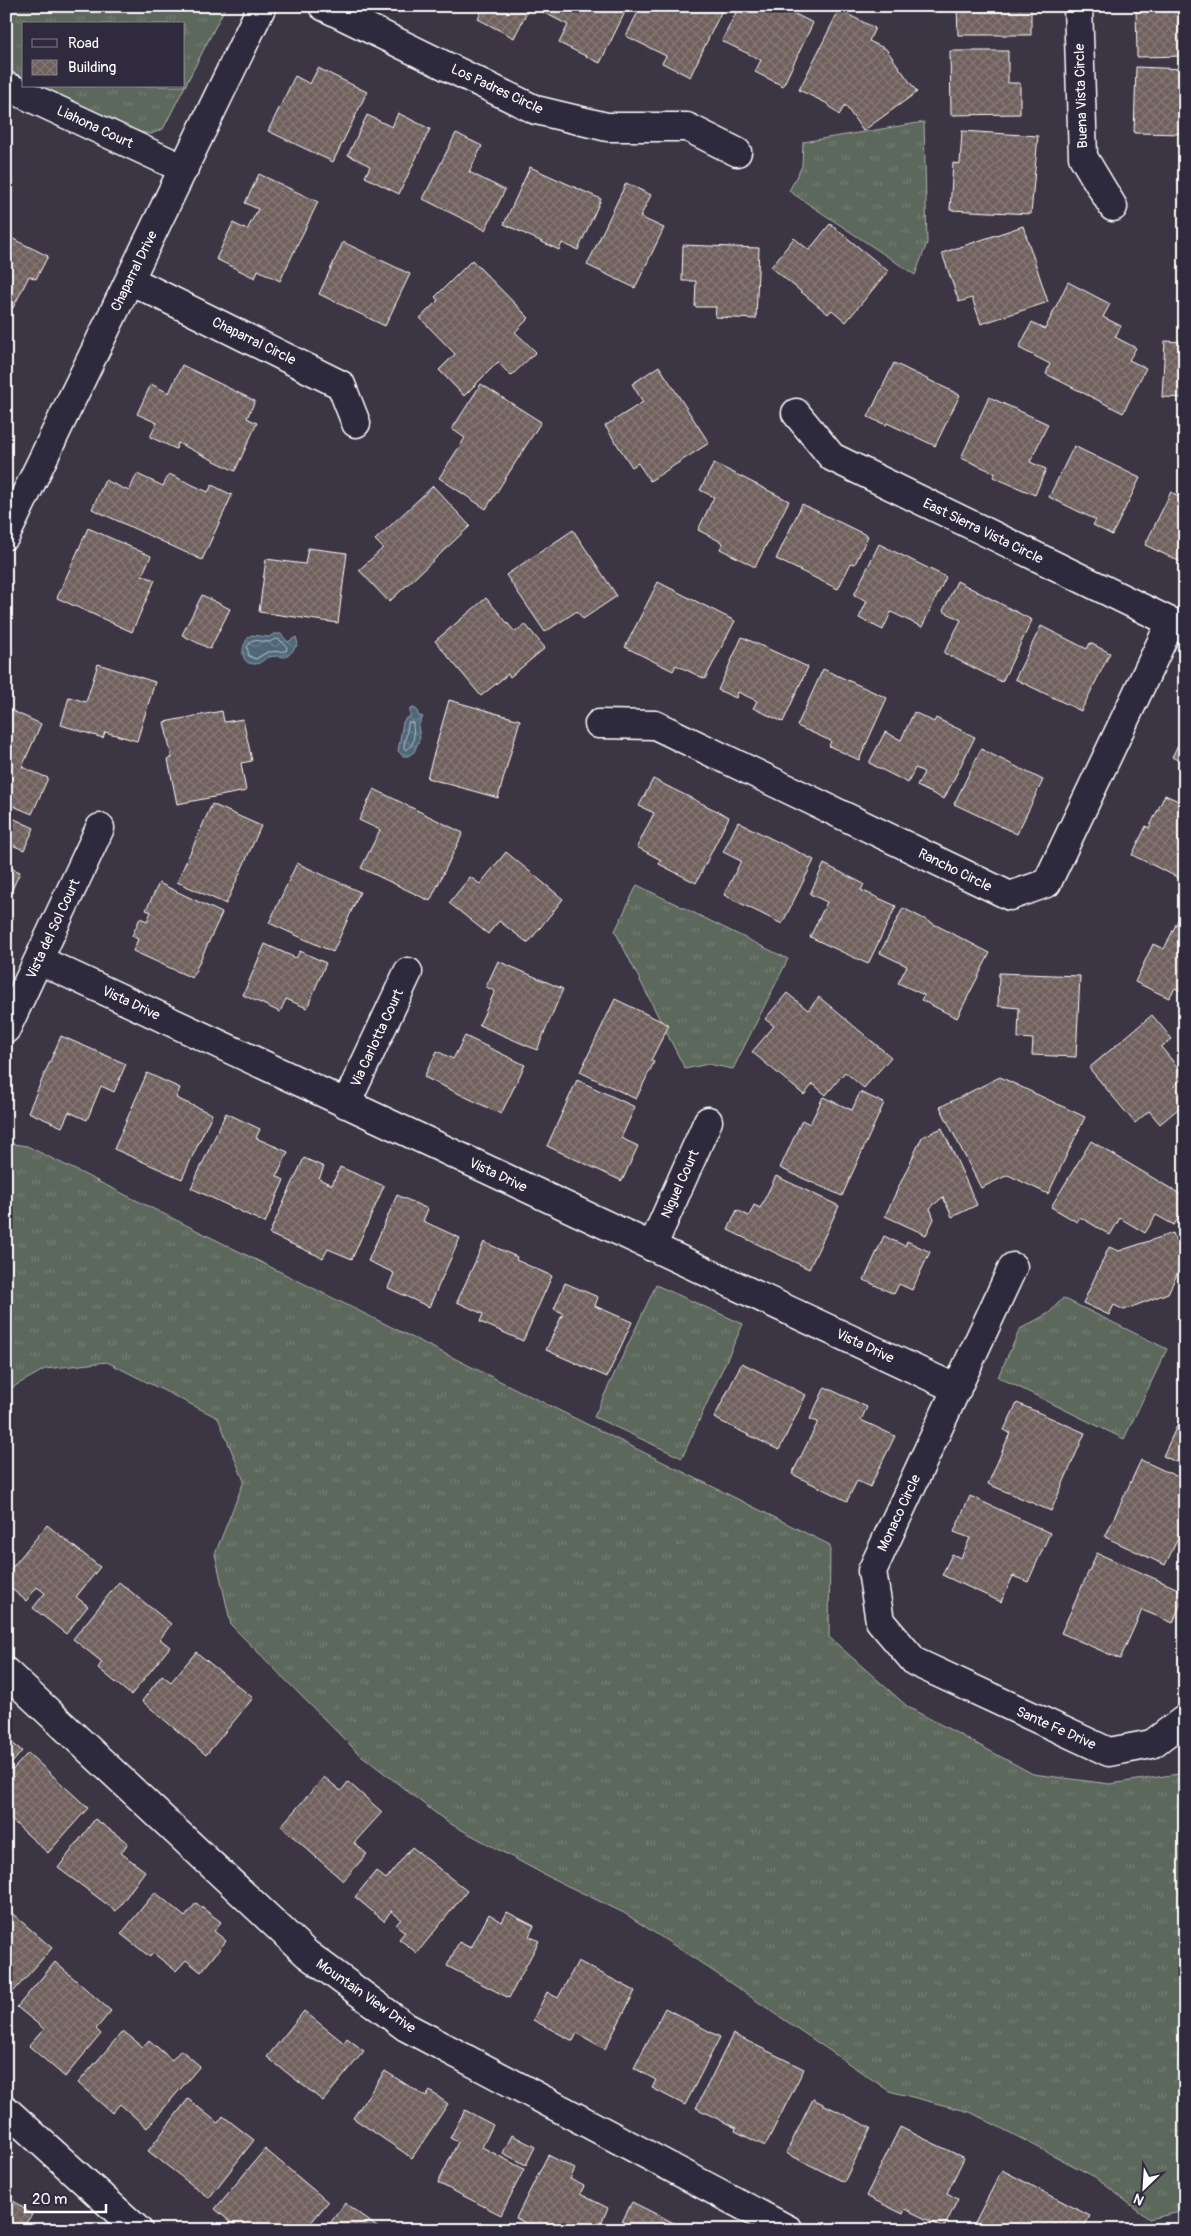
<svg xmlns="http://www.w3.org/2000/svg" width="1191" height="2236" viewBox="0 0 1191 2236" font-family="Pangolin,sans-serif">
<defs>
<pattern id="grass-tufts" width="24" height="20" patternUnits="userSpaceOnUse" patternTransform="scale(1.25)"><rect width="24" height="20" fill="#5c685c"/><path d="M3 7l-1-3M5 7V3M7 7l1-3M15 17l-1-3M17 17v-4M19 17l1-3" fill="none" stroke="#747f74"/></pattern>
<pattern id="water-waves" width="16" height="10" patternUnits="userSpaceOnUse" patternTransform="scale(1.25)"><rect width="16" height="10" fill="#4f6779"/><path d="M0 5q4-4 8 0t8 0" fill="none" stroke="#697e8d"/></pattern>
<pattern id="building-cross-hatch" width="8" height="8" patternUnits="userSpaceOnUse" patternTransform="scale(1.25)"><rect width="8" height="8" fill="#6f615d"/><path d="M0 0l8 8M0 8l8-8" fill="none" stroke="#857975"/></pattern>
</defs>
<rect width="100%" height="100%" fill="#3c3543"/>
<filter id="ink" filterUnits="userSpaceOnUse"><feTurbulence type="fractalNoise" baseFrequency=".02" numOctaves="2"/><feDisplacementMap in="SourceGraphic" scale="10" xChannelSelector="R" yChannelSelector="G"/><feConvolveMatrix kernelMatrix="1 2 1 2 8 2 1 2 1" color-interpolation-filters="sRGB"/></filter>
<g filter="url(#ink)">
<path fill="url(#grass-tufts)" stroke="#aeb4ae" d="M 6,6 L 226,6 L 163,129 L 151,134 L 134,131 L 40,86 L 184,86 L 184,24 L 24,24 L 24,78 L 6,70 Z
M 924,122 L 927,243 L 915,275 L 789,191 L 802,166 L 803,142 Z
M 637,885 L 788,959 L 733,1069 L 708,1064 L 685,1069 L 615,931 Z
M 6,1143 L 27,1146 L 830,1545 L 829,1637 L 908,1707 L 1033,1774 L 1110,1784 L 1185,1773 L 1185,2211 L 1149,2219 L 1095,2177 L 970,2112 L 889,2091 L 698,1961 L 624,1913 L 547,1876 L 447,1822 L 357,1752 L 231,1625 L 215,1554 L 244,1481 L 218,1418 L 107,1362 L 45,1369 L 6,1391 Z
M 656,1285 L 743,1324 L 682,1458 L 594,1417 Z
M 1063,1298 L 1167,1349 L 1124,1439 L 998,1377 L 1020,1329 L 1049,1313 Z"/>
<path fill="url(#water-waves)" stroke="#95a4af" d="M 274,634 L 281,634 L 288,642 L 296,637 L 298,644 C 282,665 288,653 269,657 C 264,658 261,664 255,664 C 237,664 242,642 251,635 L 269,637 Z
M 414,708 L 417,710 L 418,715 L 423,717 L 418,726 L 420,738 L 414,752 L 408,756 L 403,756 L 398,751 L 403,722 L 406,718 L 410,717 L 410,709 Z"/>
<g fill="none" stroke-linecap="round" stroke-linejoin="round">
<path stroke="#b9c2c9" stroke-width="1" d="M 276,639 L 280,640 L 287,647 L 286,651 L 267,652 L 256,659 L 249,656 L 247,647 L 252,640 L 269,642 Z
M 409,722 L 413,723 C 413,734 417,744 406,750 L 404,748 Z"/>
</g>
<path fill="url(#building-cross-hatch)" stroke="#fff" d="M 475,6 L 530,6 L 514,38 L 478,19 L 482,10 Z
M 541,6 L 628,6 L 600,63 L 559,43 L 568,25 L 539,10 Z
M 641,6 L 724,6 L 690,77 L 662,63 L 666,56 L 626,36 Z
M 739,6 L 779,6 L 813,23 L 783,86 L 755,72 L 761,60 L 722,41 Z
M 957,6 L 1031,6 L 1031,35 L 958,35 Z
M 1136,6 L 1185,6 L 1185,56 L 1137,57 Z
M 839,10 L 875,28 L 869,41 L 886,49 L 917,92 L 863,131 L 845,105 L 839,115 L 826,103 L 799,90 Z
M 950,51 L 1008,51 L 1008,83 L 1020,83 L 1020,114 L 951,115 Z
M 1136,67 L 1185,69 L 1185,134 L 1134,133 Z
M 318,68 L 367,92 L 333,162 L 268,131 L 295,76 L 310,84 Z
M 398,113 L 430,129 L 399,194 L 365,177 L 370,166 L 348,155 L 367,115 L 392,127 Z
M 962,131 L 1038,136 L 1031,214 L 950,210 L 953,163 L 960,164 Z
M 456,133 L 482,146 L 469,172 L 505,190 L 485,230 L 423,199 Z
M 530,167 L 601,199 L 578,250 L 562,243 L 559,250 L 504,224 Z
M 259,174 L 318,202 L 280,281 L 258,270 L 255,278 L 216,259 L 233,223 L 247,230 L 258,209 L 245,203 Z
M 626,183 L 651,195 L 640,217 L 664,228 L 635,288 L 587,265 Z
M 830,224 L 888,271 L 846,322 L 832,310 L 828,314 L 771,267 L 794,238 L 809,250 Z
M 1023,226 L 1048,302 L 981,324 L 972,298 L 959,302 L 942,253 Z
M 9,237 L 48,256 L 36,279 L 29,276 L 13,308 L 6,305 L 6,243 Z
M 343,242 L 410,274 L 385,326 L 319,294 Z
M 683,245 L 759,248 L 756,319 L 715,317 L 716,307 L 695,307 L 696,281 L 682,281 Z
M 472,260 L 529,318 L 515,332 L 536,352 L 511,376 L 498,362 L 464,396 L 439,370 L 455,354 L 420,318 L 438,300 L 435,297 Z
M 1068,282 L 1110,304 L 1103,317 L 1121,326 L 1115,337 L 1136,348 L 1129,360 L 1146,368 L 1123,413 L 1046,374 L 1050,364 L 1019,348 L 1032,322 L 1045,329 Z
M 1165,341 L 1185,342 L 1185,398 L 1162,397 Z
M 894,363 L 960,395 L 935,446 L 887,423 L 886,425 L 868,417 Z
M 182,365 L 255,401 L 247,418 L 257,423 L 235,471 L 178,443 L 176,449 L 150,437 L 157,423 L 137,414 L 151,384 L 169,393 Z
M 659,366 L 709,443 L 650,481 L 638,463 L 632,467 L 605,426 L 643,402 L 632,384 Z
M 481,384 L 541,422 L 486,509 L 439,478 L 465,438 L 452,429 Z
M 989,397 L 1048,424 L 1030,462 L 1046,469 L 1035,495 L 993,477 L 995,473 L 961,458 Z
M 1074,446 L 1140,478 L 1112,535 L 1093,525 L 1096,520 L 1049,497 Z
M 714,463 L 789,501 L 755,567 L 720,549 L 723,543 L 698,530 L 714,497 L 700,490 Z
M 137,474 L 163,486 L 169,474 L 208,492 L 212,485 L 232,495 L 202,560 L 92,509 L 105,480 L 129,491 Z
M 433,486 L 470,526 L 389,602 L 359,570 L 383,548 L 375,540 Z
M 1171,492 L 1185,499 L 1185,564 L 1145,545 Z
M 802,504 L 868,536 L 855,564 L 851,563 L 838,589 L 776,559 Z
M 88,528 L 151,556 L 142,575 L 155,580 L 132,632 L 57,598 Z
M 573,530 L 617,596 L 583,619 L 577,611 L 545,632 L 506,575 Z
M 879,544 L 946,577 L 922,627 L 891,612 L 883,630 L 859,618 L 867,601 L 854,595 Z
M 308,548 L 347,553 L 338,623 L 259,612 L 266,559 L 305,564 Z
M 957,581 L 1032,620 L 1002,682 L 944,653 L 961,620 L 943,611 Z
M 658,582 L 735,621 L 705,679 L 676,665 L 673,671 L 625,647 Z
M 202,595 L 230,609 L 210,649 L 182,635 Z
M 486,598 L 515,632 L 525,624 L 545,648 L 510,677 L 508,674 L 481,696 L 435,641 Z
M 1041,626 L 1087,649 L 1090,643 L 1110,653 L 1081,711 L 1015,679 Z
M 742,637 L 808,667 L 783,722 L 753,708 L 757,701 L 738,692 L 736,698 L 718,690 Z
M 98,664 L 155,682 L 137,741 L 105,732 L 103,738 L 61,725 L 69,697 L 86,702 Z
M 823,669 L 887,698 L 859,760 L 829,746 L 831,741 L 797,726 Z
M 449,700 L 520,720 L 498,798 L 427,778 Z
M 6,708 L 41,724 L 22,767 L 48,778 L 32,814 L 6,803 Z
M 222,711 L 224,722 L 243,719 L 252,761 L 241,763 L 246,791 L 177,804 L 168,759 L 172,758 L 164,722 Z
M 914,712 L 934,722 L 936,718 L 975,737 L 944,799 L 917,786 L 924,772 L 915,768 L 908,783 L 869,763 L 885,732 L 901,740 Z
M 1185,731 L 1185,764 L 1172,757 Z
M 981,749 L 1043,780 L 1017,834 L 954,804 Z
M 653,779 L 729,817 L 696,883 L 659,864 L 661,860 L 637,847 L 654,813 L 639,806 Z
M 374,789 L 463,833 L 430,901 L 361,868 L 380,830 L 359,820 Z
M 1165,795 L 1185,804 L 1185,881 L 1132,855 L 1146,826 L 1149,828 Z
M 212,804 L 261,826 L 226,904 L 177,882 Z
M 6,815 L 34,828 L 24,850 L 12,845 L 6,858 Z
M 738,822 L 814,860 L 782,924 L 724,895 L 741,861 L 723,852 Z
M 506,852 L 563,899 L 528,943 L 499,921 L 488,934 L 449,903 L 470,877 L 480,884 Z
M 297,863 L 360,892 L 333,952 L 269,923 Z
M 824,864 L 864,884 L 861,890 L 896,906 L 868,964 L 810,937 L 827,902 L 810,894 Z
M 6,866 L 20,872 L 6,903 Z
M 159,883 L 222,913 L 192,978 L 133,951 L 138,939 L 132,936 L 140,918 L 147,921 L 151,912 L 146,910 Z
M 903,908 L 990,953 L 957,1018 L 921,1000 L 924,995 L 898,983 L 907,966 L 880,953 Z
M 1181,914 L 1185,916 L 1185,993 L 1175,988 L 1169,998 L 1135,982 L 1153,944 L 1164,949 Z
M 265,944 L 296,958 L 300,951 L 326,963 L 307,1008 L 286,999 L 280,1012 L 243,995 Z
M 498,961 L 563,989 L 537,1050 L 479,1025 L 495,991 L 486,987 Z
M 999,973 L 1080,976 L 1076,1057 L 1032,1055 L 1033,1039 L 1018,1038 L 1019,1008 L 998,1006 Z
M 787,993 L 808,1010 L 819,997 L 891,1057 L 864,1088 L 845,1072 L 826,1095 L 813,1084 L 804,1095 L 752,1052 L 774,1026 L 765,1019 Z
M 615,999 L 669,1025 L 651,1060 L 654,1062 L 636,1099 L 580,1072 Z
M 1152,1015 L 1172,1039 L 1161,1047 L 1185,1076 L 1174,1086 L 1185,1099 L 1185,1103 L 1160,1124 L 1149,1111 L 1135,1123 L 1089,1068 Z
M 61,1036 L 126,1064 L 114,1092 L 101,1086 L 87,1120 L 69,1112 L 62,1127 L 28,1112 Z
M 465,1036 L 525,1065 L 501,1114 L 424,1077 L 437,1051 L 453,1059 Z
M 147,1073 L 180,1088 L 176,1098 L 212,1114 L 182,1179 L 114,1149 Z
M 1000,1077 L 1085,1117 L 1048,1194 L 1008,1175 L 981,1188 L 940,1107 Z
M 577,1080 L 635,1107 L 621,1138 L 638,1146 L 622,1181 L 547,1146 Z
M 860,1092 L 884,1103 L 842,1196 L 780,1168 L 802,1120 L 810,1124 L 823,1097 L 852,1110 Z
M 226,1113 L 260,1129 L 256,1138 L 288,1152 L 277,1176 L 284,1180 L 265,1223 L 191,1188 Z
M 942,1128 L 977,1205 L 952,1217 L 943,1197 L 930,1208 L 934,1219 L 926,1235 L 885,1216 L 922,1137 Z
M 1091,1141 L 1185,1197 L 1185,1207 L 1174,1225 L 1156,1215 L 1145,1233 L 1120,1218 L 1110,1235 L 1080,1217 L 1077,1222 L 1051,1207 Z
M 304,1158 L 324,1167 L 319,1179 L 332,1185 L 340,1167 L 384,1186 L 352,1259 L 328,1249 L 323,1258 L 269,1234 Z
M 776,1176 L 839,1206 L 809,1269 L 728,1230 L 737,1210 L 749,1216 L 754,1205 L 760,1208 Z
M 397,1195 L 428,1209 L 423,1221 L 460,1238 L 429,1307 L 388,1288 L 394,1273 L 368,1261 Z
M 1173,1233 L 1183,1262 L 1168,1293 L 1124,1310 L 1114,1305 L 1109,1315 L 1083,1303 L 1109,1247 L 1119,1251 Z
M 884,1236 L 905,1246 L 907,1241 L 930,1252 L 912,1290 L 899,1284 L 894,1294 L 864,1280 Z
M 484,1242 L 517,1257 L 516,1260 L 552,1276 L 523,1341 L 480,1322 L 483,1314 L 457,1302 Z
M 565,1283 L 598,1297 L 595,1306 L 632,1322 L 607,1377 L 546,1350 L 563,1313 L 554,1309 Z
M 742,1363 L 806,1395 L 779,1450 L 714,1418 Z
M 825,1387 L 867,1407 L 861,1420 L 895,1436 L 870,1487 L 857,1481 L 847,1501 L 792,1474 L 818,1422 L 810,1419 Z
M 1017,1403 L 1085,1433 L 1051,1511 L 988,1484 L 1010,1433 L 1004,1430 Z
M 1185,1409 L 1185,1466 L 1163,1456 Z
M 1141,1460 L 1185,1480 L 1185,1524 L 1165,1565 L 1105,1537 Z
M 970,1496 L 1050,1533 L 1028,1582 L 1013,1576 L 1001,1602 L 942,1575 L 952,1554 L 961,1558 L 970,1538 L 954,1532 Z
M 47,1525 L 100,1567 L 76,1597 L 88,1606 L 66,1634 L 33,1608 L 45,1593 L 37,1587 L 26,1601 L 6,1584 L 6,1575 Z
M 1097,1553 L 1185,1592 L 1173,1623 L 1142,1610 L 1120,1659 L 1061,1633 Z
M 119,1582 L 171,1624 L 160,1639 L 170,1647 L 131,1695 L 98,1668 L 102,1662 L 73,1639 Z
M 196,1652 L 253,1698 L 206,1755 L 142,1701 L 162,1675 L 171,1682 Z
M 6,1738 L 22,1751 L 6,1770 Z
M 28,1753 L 88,1808 L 48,1853 L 6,1815 L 6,1790 L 12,1783 L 6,1777 Z
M 324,1777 L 341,1791 L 348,1782 L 382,1812 L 354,1843 L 367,1854 L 343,1881 L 281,1826 Z
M 95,1819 L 128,1843 L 121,1853 L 145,1871 L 116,1911 L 58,1868 Z
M 412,1847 L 467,1891 L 417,1953 L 399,1939 L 405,1932 L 396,1925 L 401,1919 L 391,1911 L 384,1921 L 355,1897 L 376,1871 L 386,1879 Z
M 155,1892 L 185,1917 L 196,1903 L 221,1922 L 214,1931 L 226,1941 L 201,1972 L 186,1960 L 176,1971 L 153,1953 L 150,1957 L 121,1934 Z
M 6,1908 L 52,1948 L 6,2000 Z
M 507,1912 L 534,1926 L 529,1936 L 539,1941 L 509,1998 L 447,1966 L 459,1942 L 471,1948 L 489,1914 L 502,1922 Z
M 578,1961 L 635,1991 L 605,2049 L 577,2033 L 573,2041 L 533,2020 L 547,1992 L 558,1998 Z
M 55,1962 L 111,2011 L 96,2029 L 101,2034 L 65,2077 L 29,2046 L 44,2029 L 17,2007 Z
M 665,2008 L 720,2037 L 685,2105 L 652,2088 L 656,2080 L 634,2068 Z
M 304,2011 L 344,2043 L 347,2038 L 364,2051 L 323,2101 L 267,2057 Z
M 123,2031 L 143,2047 L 149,2040 L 172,2060 L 181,2050 L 200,2066 L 147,2128 L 120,2104 L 112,2113 L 78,2083 Z
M 733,2034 L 804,2069 L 765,2146 L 735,2131 L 736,2128 L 696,2108 Z
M 385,2071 L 426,2097 L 430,2091 L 448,2104 L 412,2158 L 353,2118 Z
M 188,2099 L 218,2123 L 223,2116 L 254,2140 L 209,2198 L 148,2151 Z
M 813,2099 L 871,2128 L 844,2182 L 786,2153 Z
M 465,2110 L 493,2125 L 482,2147 L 524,2169 L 501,2215 L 438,2183 L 458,2142 L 450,2138 Z
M 900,2127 L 964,2158 L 947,2193 L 958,2199 L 944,2228 L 905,2209 L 903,2214 L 866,2196 Z
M 512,2135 L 535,2147 L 526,2165 L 503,2153 Z
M 265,2149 L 328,2202 L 309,2225 L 305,2222 L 298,2230 L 240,2230 L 215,2209 Z
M 548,2155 L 575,2169 L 570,2179 L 584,2186 L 580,2194 L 608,2208 L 598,2230 L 539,2230 L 516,2218 Z
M 1002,2170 L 1090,2216 L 1082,2230 L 971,2230 Z
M 6,2195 L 32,2215 L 20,2230 L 6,2230 Z
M 632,2202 L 688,2230 L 618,2230 Z
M 345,2203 L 381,2230 L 332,2230 L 328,2226 Z"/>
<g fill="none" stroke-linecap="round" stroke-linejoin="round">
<g stroke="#fff" stroke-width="31">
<path id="minor" d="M 323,6 L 536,110 L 607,127 L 687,127 L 737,152
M 1078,6 L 1083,157 L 1113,207
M 6,86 L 184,169
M 130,280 L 341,385 L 356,423
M 796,413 L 832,457 L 1185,629
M 6,535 L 262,6
M 599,724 L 655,725 L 1010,896 L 1047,883 L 1171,622
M 39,960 L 957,1389
M 6,1029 L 100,828
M 346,1104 L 408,972
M 652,1247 L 708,1121
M 1013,1267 L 872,1571 L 880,1621 L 915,1662 L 1109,1752 L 1152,1744 L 1185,1719
M 6,1672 L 307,1954 L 406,2027 L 789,2230
M 6,2110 L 138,2230"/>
</g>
<use href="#minor" stroke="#2f2a3d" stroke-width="28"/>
</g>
</g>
<g text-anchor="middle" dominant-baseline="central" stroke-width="4" stroke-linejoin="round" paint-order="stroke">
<g font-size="14" fill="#fff" stroke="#2f2a3d">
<text transform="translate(497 89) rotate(25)">Los Padres Circle</text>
<text transform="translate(1081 96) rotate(-92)">Buena Vista Circle</text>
<text transform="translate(95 127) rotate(25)">Liahona Court</text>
<text transform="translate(134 271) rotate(-64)">Chaparral Drive</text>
<text transform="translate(254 341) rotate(26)">Chaparral Circle</text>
<text transform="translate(983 531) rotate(26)">East Sierra Vista Circle</text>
<text transform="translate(955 870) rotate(26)">Rancho Circle</text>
<text transform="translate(53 929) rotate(-65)">Vista del Sol Court</text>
<text transform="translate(131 1003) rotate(25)">Vista Drive</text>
<text transform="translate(377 1038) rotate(-65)">Via Carlotta Court</text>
<text transform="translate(498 1175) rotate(25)">Vista Drive</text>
<text transform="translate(680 1184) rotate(-66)">Niguel Court</text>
<text transform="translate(865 1346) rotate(25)">Vista Drive</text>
<text transform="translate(899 1513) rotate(-65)">Monaco Circle</text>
<text transform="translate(1056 1728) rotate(24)">Sante Fe Drive</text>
<text transform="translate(366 1996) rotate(35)">Mountain View Drive</text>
</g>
</g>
<rect width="1191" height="2236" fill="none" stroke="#2f2a3d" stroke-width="25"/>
<rect x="12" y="12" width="1166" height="2211" fill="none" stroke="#fff" stroke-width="2" filter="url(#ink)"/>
<rect x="22" y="22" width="162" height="65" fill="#2f2a3d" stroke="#827f8b"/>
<rect x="32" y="39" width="25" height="8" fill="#2f2a3d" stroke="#827f8b"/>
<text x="68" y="48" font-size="15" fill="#ffffff">Road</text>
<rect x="32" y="60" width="25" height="15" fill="url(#building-cross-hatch)" stroke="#827f8b"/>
<text x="68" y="72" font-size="15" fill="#ffffff">Building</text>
<g transform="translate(1144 2188) rotate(205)" stroke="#2f2a3d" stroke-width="4" paint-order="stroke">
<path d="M0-4L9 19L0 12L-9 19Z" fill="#ffffff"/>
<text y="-8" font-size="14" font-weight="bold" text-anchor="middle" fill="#ffffff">N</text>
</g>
<path d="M25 2204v8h81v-8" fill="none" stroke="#ffffff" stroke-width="2.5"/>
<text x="32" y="2204" font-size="15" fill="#ffffff" stroke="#2f2a3d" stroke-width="4" paint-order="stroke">20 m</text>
</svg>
